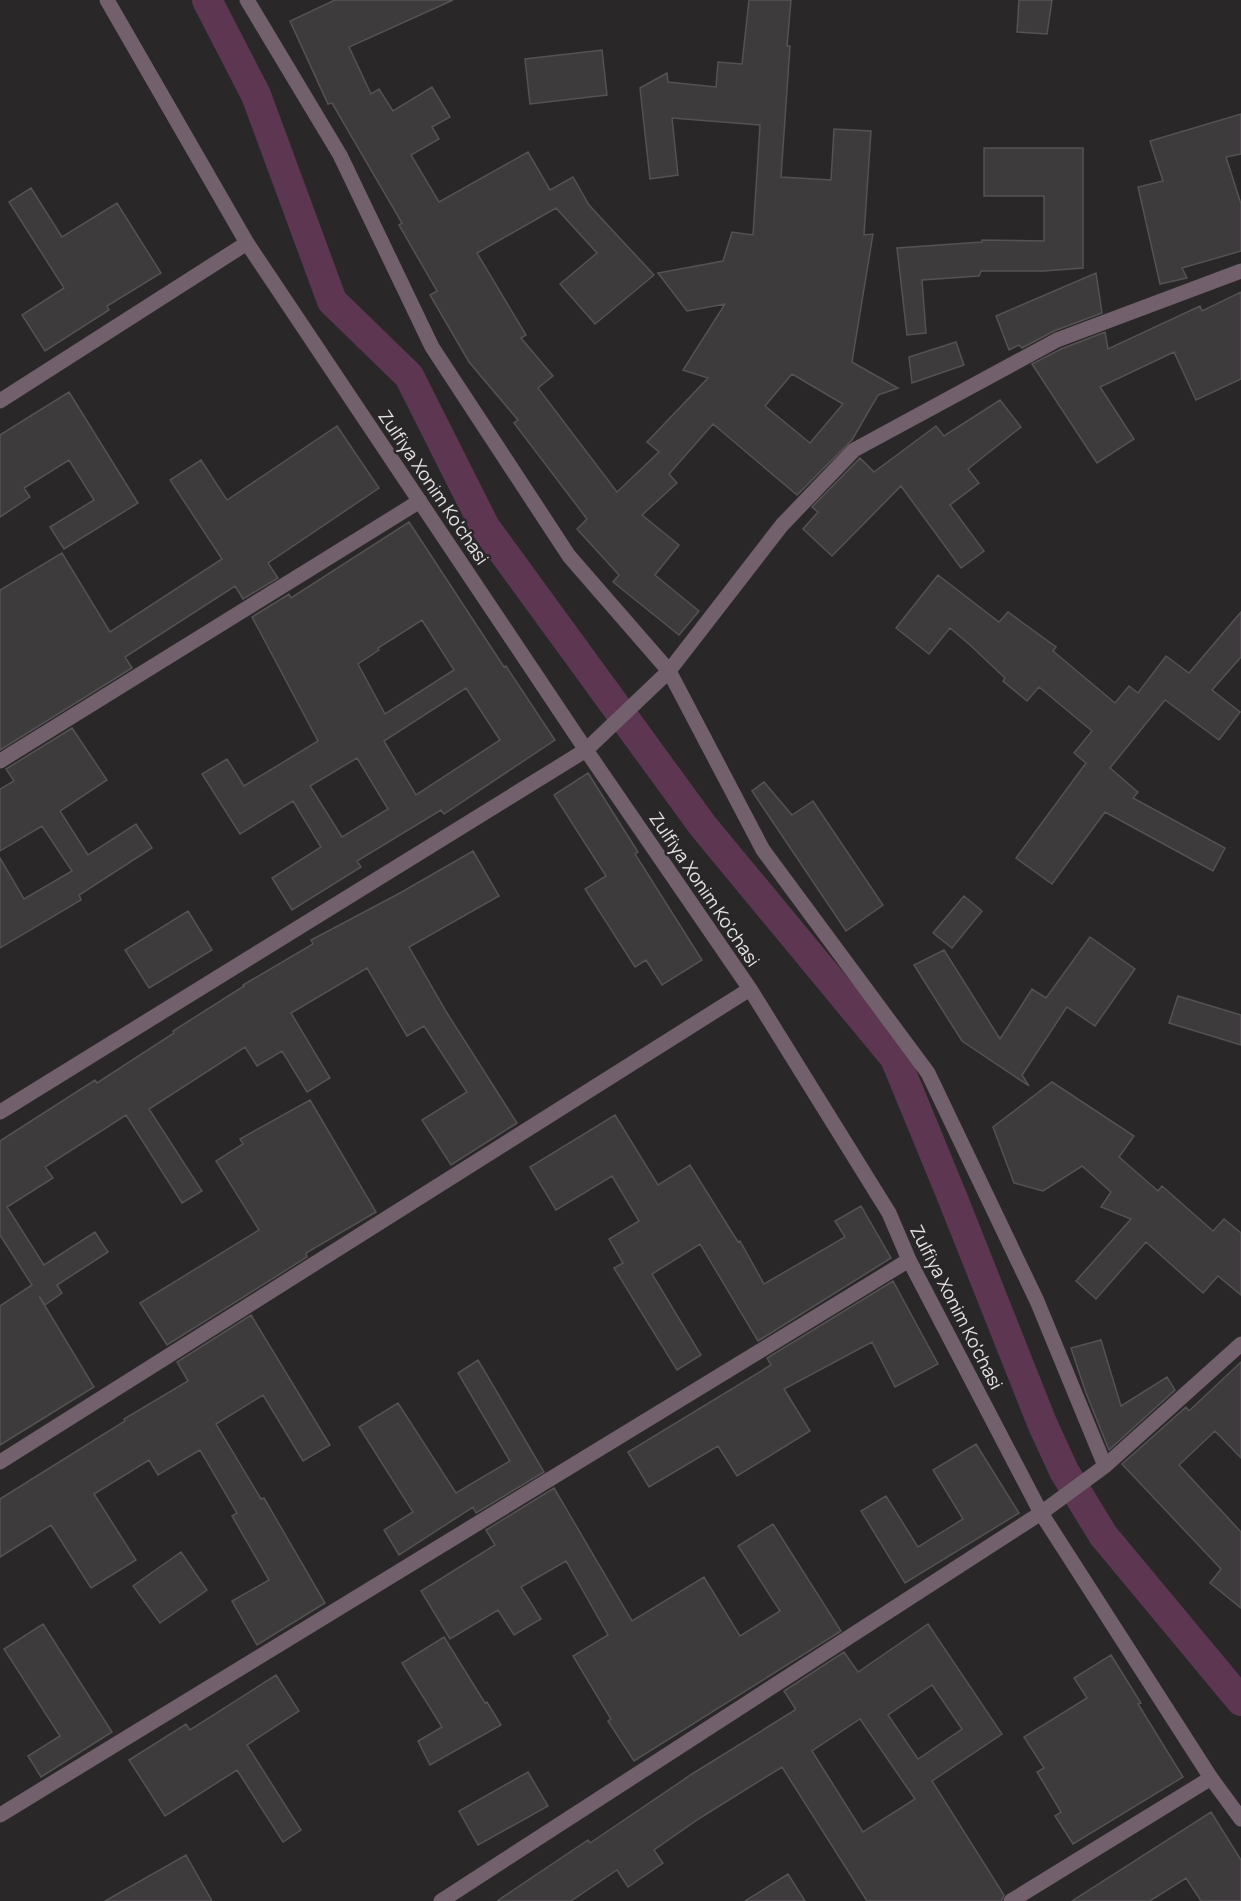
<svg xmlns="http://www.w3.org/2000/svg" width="1241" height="1901" viewBox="0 0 1241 1901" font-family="Manrope,sans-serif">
<rect width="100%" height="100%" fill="#2a2729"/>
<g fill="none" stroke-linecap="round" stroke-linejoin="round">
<path stroke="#5d3751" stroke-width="30" d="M 207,0 L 256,95 L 332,301 L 409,376 L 485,527 L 703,826 L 895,1058 L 953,1199 L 1042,1423 L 1064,1471 L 1103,1535 L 1241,1701"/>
</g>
<path fill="#3e3b3d" stroke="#555254" stroke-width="1.5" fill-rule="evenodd" d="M 335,0 L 453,0 L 349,47 L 371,94 L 379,89 L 393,111 L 432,87 L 450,117 L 432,127 L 439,139 L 411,155 L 439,202 L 528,152 L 550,190 L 573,177 L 589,205 L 654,275 L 595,324 L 560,284 L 597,253 L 556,208 L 477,253 L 526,335 L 521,338 L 553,376 L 538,388 L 617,492 L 659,452 L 647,442 L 708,378 L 683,370 L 725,304 L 687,311 L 658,273 L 723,261 L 732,232 L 753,235 L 760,125 L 672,118 L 678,175 L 650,179 L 640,88 L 667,73 L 668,82 L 716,87 L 718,62 L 742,64 L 749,0 L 791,0 L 787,46 L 790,46 L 781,177 L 831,180 L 834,129 L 871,131 L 864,235 L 873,234 L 852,362 L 898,388 L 878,395 L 852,440 L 797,495 L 713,424 L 669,474 L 677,483 L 642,515 L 679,545 L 655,575 L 699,611 L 679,635 L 613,582 L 619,575 L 577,529 L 587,519 L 514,423 L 518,420 L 469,362 L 430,295 L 437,291 L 399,225 L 402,223 L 332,103 L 328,104 L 290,21 ZM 792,374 L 843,404 L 810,443 L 765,406 Z
M 1019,0 L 1052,0 L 1047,34 L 1017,32 Z
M 602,50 L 607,95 L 530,104 L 525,59 Z
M 1241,114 L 1241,154 L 1226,157 L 1241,204 L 1241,251 L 1182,268 L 1187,278 L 1160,284 L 1138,187 L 1163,181 L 1150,141 Z
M 984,148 L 1083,148 L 1083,268 L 1044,271 L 981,271 L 979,276 L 922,280 L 926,333 L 907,335 L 897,248 L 982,242 L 982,240 L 1044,241 L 1044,196 L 984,196 Z
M 31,188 L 62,237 L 117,203 L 161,273 L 107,306 L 109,310 L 45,351 L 22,315 L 64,288 L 9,202 Z
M 1096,273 L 1102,313 L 1054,331 L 1022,348 L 1019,345 L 1009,350 L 996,316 Z
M 1241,292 L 1241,379 L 1196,400 L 1174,352 L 1100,387 L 1134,439 L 1097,463 L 1032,364 L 1061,349 L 1105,332 L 1108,349 L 1200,306 L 1202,311 Z
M 956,342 L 964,365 L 912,383 L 909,357 Z
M 69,392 L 138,503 L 64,549 L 50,527 L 94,500 L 69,460 L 24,488 L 30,497 L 0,517 L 0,435 Z
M 1000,400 L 1021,427 L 968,469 L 979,483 L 950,505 L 984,551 L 961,568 L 901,486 L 832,556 L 803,529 L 818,512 L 812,507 L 860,458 L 874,472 L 936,426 L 944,436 Z
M 337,426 L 379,488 L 268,563 L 278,578 L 243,599 L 235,586 L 125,657 L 132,668 L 0,750 L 0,590 L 62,553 L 110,632 L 222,559 L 170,480 L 201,460 L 227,500 Z
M 409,522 L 504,667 L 506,666 L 555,740 L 444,814 L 441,810 L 357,861 L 361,867 L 292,910 L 272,878 L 321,847 L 293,801 L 240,834 L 202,774 L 227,759 L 244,786 L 318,741 L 252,617 L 289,594 L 291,598 ZM 422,620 L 454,670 L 385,714 L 358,664 L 379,650 L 378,648 ZM 466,688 L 500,740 L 416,795 L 384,741 ZM 357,758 L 388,809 L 342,837 L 310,786 Z
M 938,575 L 999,622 L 1008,612 L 1056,647 L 1053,651 L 1115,703 L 1129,686 L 1138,693 L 1166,656 L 1189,673 L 1241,612 L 1241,657 L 1212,690 L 1240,712 L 1219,740 L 1165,700 L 1110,768 L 1138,792 L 1133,798 L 1225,848 L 1213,871 L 1105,812 L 1052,884 L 1016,858 L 1086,763 L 1074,753 L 1092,731 L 1039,687 L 1027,701 L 1003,681 L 1005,678 L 970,645 L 950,628 L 929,654 L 896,628 Z
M 72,728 L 107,780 L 60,811 L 88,855 L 136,824 L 152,848 L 79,895 L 81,900 L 0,948 L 0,858 L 24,899 L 72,871 L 42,826 L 0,851 L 0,789 L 14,781 L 6,769 Z
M 588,773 L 638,852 L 635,854 L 702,960 L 662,985 L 646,960 L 635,967 L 585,889 L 606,876 L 554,795 Z
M 764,782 L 792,815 L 813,801 L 883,905 L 846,931 L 752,791 Z
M 473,851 L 499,896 L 409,947 L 447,1013 L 517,1123 L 451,1165 L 422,1120 L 467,1092 L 424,1026 L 407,1036 L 367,968 L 291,1013 L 330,1078 L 307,1092 L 282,1051 L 257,1066 L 245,1047 L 149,1109 L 202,1191 L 182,1203 L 126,1115 L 45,1167 L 53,1178 L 7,1207 L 44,1265 L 95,1232 L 108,1252 L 57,1285 L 62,1293 L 45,1305 L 39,1296 L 94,1387 L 0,1445 L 0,1306 L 32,1285 L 0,1235 L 0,1141 L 95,1080 L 97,1083 L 174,1033 L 173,1031 L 244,986 L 243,985 L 313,944 L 311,940 L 400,893 Z
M 964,896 L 982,911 L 952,948 L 933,933 Z
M 188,911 L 212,950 L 149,988 L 125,950 Z
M 1090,937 L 1135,969 L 1095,1026 L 1067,1007 L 1022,1075 L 1029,1086 L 962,1041 L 914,965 L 944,950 L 1000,1039 L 1032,989 L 1046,998 Z
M 1178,996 L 1241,1015 L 1241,1045 L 1169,1023 Z
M 1052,1082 L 1134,1136 L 1119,1157 L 1158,1191 L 1162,1186 L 1213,1231 L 1224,1219 L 1241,1233 L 1241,1295 L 1218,1276 L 1203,1293 L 1146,1242 L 1096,1299 L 1076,1281 L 1131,1219 L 1101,1207 L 1111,1192 L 1082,1166 L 1043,1191 L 1014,1183 L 993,1127 Z
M 310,1100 L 376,1212 L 306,1253 L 307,1257 L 167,1345 L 140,1303 L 259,1230 L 216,1161 L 243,1144 L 240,1139 Z
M 615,1115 L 658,1185 L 690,1165 L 738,1242 L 740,1241 L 764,1284 L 845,1237 L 835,1221 L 861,1206 L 891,1258 L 758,1341 L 700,1244 L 652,1274 L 701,1355 L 677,1370 L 614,1268 L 623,1263 L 609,1239 L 639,1221 L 612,1176 L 556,1210 L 530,1167 Z
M 893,1281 L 938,1364 L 895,1387 L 872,1342 L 784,1389 L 810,1431 L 737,1476 L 718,1446 L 649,1487 L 628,1452 L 771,1365 L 767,1358 Z
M 251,1315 L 330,1445 L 303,1461 L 263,1395 L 216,1424 L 261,1499 L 264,1498 L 325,1603 L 257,1645 L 232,1601 L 269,1580 L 232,1516 L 237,1513 L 200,1450 L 158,1475 L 149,1460 L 94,1494 L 136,1560 L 91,1588 L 51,1525 L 0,1557 L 0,1499 L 125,1421 L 124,1419 L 188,1381 L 177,1362 Z
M 1101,1340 L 1121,1406 L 1167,1377 L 1175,1390 L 1109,1450 L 1086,1393 L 1071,1348 Z
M 478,1360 L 544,1472 L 476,1513 L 473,1507 L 399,1555 L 384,1530 L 413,1512 L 359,1427 L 398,1403 L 456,1493 L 510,1461 L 458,1373 Z
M 1241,1362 L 1241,1458 L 1215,1431 L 1179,1465 L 1241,1532 L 1241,1608 L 1210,1583 L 1221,1569 L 1122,1464 L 1186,1407 L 1189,1411 Z
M 976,1444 L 1019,1513 L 905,1583 L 861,1511 L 886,1496 L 918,1547 L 963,1519 L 933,1470 Z
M 554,1488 L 632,1621 L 704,1577 L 740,1636 L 780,1611 L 738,1546 L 773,1524 L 841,1631 L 634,1761 L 608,1721 L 611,1719 L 573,1656 L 608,1635 L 566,1561 L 521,1587 L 541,1619 L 514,1635 L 498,1610 L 450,1639 L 421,1591 L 495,1545 L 486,1530 Z
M 181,1552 L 207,1590 L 160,1623 L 133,1586 Z
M 43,1624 L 112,1732 L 41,1777 L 28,1756 L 60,1736 L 4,1649 Z
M 928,1624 L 1002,1734 L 932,1781 L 1004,1895 L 1001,1901 L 867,1901 L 782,1767 L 700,1818 L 654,1850 L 663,1863 L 628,1887 L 617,1870 L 571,1901 L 497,1901 L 588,1840 L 590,1843 L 692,1774 L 795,1710 L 795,1708 L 784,1691 L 844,1652 L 858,1672 ZM 932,1685 L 962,1729 L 918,1759 L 888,1715 ZM 860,1719 L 915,1799 L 863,1832 L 812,1751 Z
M 444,1637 L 485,1703 L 487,1702 L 501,1725 L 430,1765 L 418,1741 L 442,1727 L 402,1663 Z
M 1111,1655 L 1141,1703 L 1138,1704 L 1183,1777 L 1073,1844 L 1055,1816 L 1061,1812 L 1037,1772 L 1044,1768 L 1024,1737 L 1087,1698 L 1074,1678 Z
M 276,1675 L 299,1711 L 247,1745 L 301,1830 L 283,1842 L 237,1770 L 165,1816 L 129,1760 L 186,1724 L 190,1730 Z
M 528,1772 L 548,1806 L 478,1845 L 459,1811 Z
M 1211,1812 L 1241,1860 L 1241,1901 L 1201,1901 L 1186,1878 L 1150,1901 L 1072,1901 Z
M 186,1855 L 212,1901 L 105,1901 Z
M 788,1874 L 805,1901 L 745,1901 Z"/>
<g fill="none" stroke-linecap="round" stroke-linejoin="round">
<path stroke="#72606c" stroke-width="15" d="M 107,0 L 247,243 L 586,750 L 750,989 L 889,1213 L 909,1260 L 1041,1513 L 1211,1778 L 1241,1819
M 247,0 L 340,155 L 432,347 L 569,556 L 669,671 L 763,850 L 928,1073 L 1037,1301 L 1105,1466
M 0,401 L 247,243
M 0,761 L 420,501
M 0,1112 L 586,750 L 669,671 L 782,525 L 854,450 L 1057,340 L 1241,271
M 0,1462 L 750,989
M 0,1815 L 909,1260
M 441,1901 L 1041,1513 L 1105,1466 L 1241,1344
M 1011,1901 L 1211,1778"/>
</g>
<g text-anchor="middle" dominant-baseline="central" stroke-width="5" stroke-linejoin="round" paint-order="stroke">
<g font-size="18" fill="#e6e4e5" stroke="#2a2729">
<text transform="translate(434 487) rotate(56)">Zulfiya Xonim Ko'chasi</text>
<text transform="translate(705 889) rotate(56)">Zulfiya Xonim Ko'chasi</text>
<text transform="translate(957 1307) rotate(63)">Zulfiya Xonim Ko'chasi</text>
</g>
</g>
</svg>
